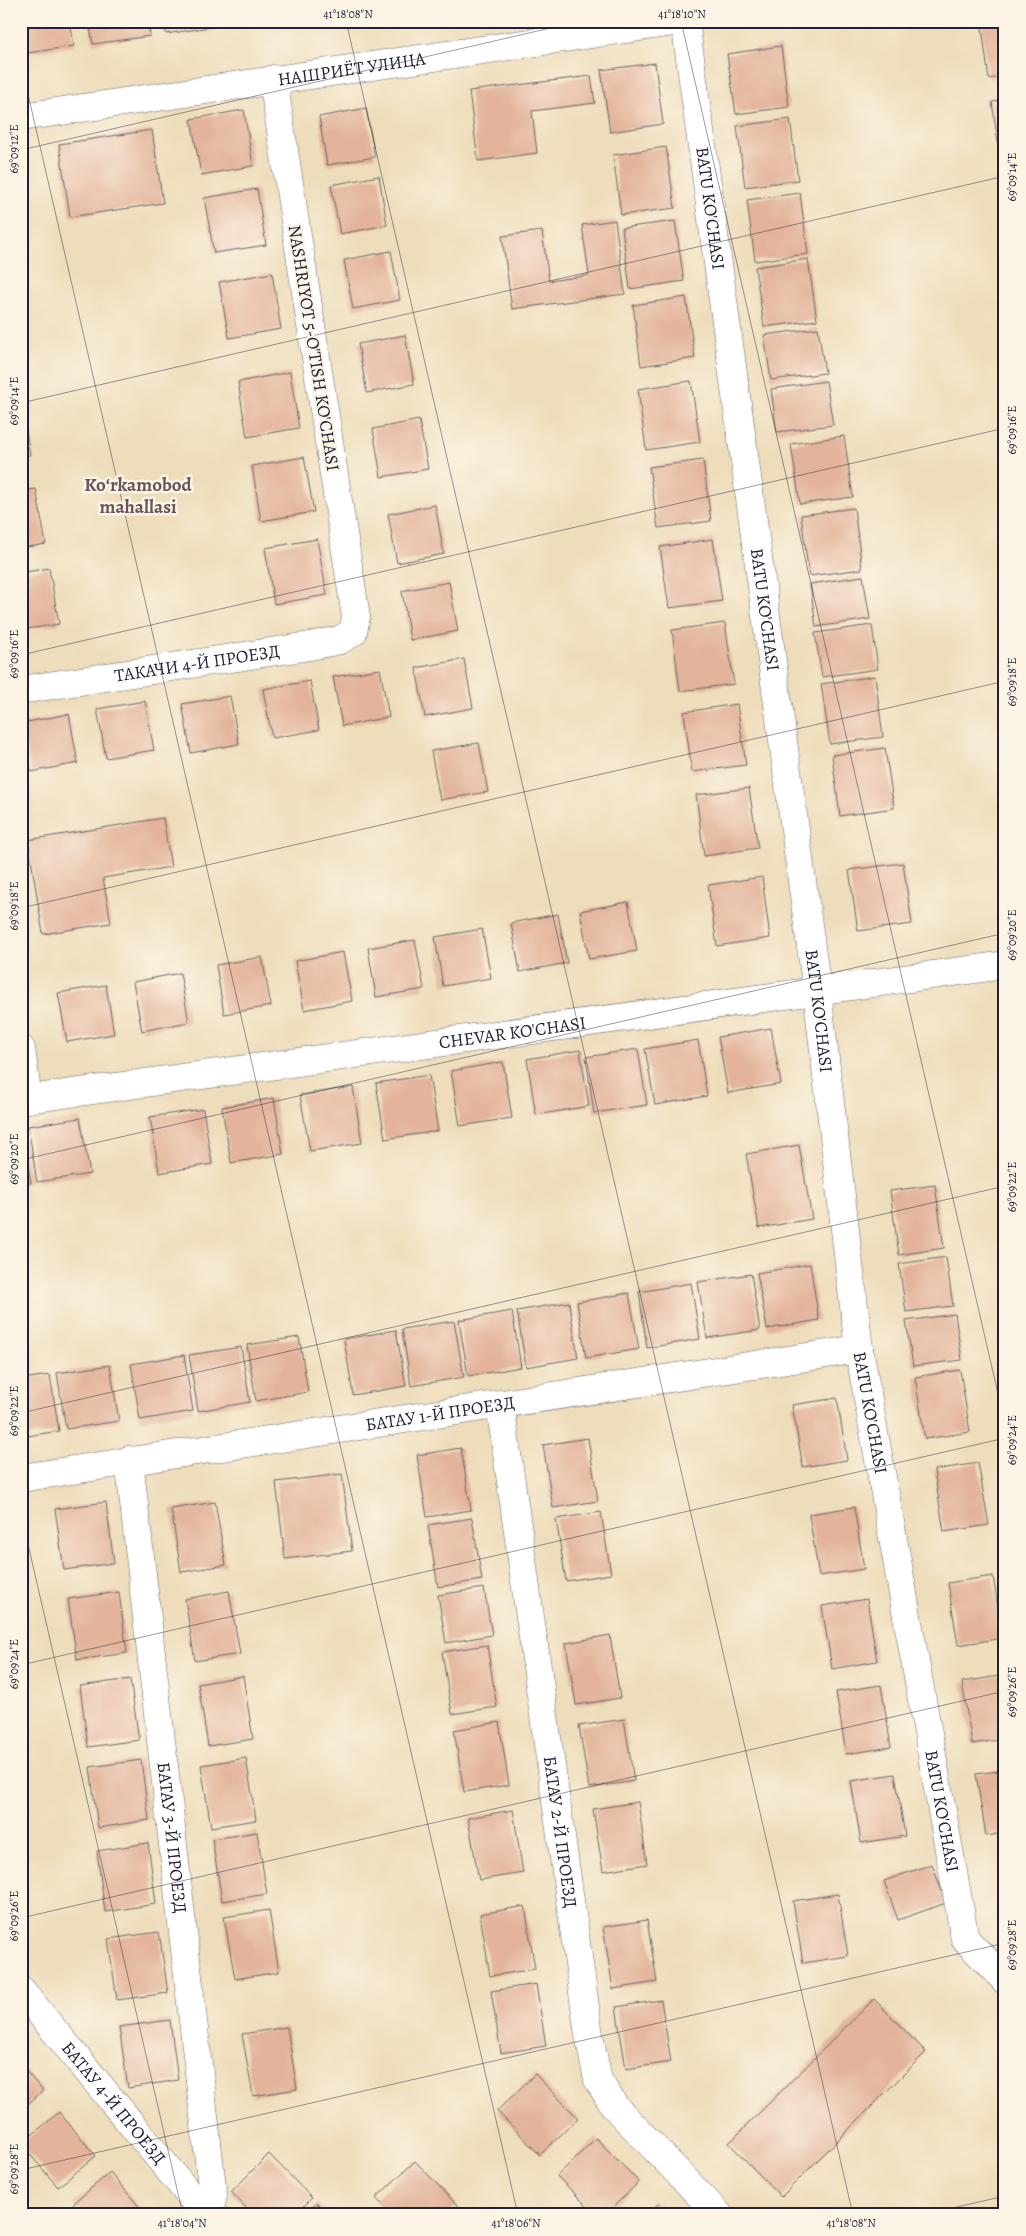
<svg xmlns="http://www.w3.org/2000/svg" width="1026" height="2236" viewBox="0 0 1026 2236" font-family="Alegreya,serif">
<rect width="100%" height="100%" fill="#fcf5e5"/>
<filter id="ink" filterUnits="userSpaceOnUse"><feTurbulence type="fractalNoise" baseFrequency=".02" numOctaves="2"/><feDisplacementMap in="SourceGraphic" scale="10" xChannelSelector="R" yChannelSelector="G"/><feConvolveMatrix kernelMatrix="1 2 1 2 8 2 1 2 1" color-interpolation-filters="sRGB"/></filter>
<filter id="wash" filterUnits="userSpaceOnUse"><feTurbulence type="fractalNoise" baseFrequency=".0096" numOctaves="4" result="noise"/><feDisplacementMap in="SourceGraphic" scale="20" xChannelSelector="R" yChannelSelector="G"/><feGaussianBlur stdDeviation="1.12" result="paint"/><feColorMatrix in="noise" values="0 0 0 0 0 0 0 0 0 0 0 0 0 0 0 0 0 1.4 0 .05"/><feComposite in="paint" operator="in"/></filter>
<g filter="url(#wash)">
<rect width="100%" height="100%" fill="#edb"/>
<g id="blocks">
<path fill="#e3b49b" d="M 21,21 L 70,21 L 74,46 L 21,54 Z
M 89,21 L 148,21 L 150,36 L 93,44 Z
M 164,21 L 222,21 L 223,25 L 166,34 Z
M 264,21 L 291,21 L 291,22 L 265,26 Z
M 981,21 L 1005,21 L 1005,76 L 989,79 Z
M 781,46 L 789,107 L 736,114 L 727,54 Z
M 655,63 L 663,124 L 610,132 L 601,70 Z
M 591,76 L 595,103 L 532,111 L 537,153 L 478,161 L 469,91 Z
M 1005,100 L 1005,162 L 1001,163 L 992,102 Z
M 366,108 L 375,157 L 327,165 L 319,117 Z
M 244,110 L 253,166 L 201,175 L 191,119 Z
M 790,119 L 798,180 L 745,187 L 737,126 Z
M 152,130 L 163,203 L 70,217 L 59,144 Z
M 666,147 L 675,208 L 621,215 L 613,155 Z
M 379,176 L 387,225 L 340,234 L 331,185 Z
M 257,189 L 266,245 L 214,253 L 204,198 Z
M 800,193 L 808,254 L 755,261 L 747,200 Z
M 615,220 L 625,294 L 512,309 L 502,236 L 542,231 L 549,281 L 589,275 L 582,225 Z
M 675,221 L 684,281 L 630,289 L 622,228 Z
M 391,251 L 400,300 L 353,309 L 344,260 Z
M 808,259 L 817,320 L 764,327 L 755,267 Z
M 272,273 L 281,329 L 229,338 L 219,282 Z
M 686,297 L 695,358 L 641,366 L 633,305 Z
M 818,328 L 825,373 L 771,380 L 764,335 Z
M 405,335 L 414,384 L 367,393 L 358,344 Z
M 290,372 L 299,428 L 247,437 L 238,382 Z
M 691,381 L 700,442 L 646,450 L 638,389 Z
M 826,381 L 833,425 L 777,432 L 771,389 Z
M 22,406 L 30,455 L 21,456 L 21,407 Z
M 419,420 L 428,469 L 381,477 L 373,429 Z
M 844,436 L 853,497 L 800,504 L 791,444 Z
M 304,457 L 314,512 L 261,521 L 252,466 Z
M 703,460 L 711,521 L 658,528 L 649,467 Z
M 36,489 L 46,544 L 21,548 L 21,491 Z
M 435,505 L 444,554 L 397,563 L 388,514 Z
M 854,508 L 862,569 L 809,576 L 801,515 Z
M 317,539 L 327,595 L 274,604 L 265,548 Z
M 713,539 L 722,601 L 669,608 L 660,547 Z
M 49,568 L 59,624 L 21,630 L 21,573 Z
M 863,576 L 870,619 L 816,627 L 810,584 Z
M 449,582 L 458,631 L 410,640 L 402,591 Z
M 725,623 L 734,684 L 680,691 L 672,630 Z
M 872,625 L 878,669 L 822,677 L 815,633 Z
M 464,659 L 473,708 L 425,717 L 416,668 Z
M 380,669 L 389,717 L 342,726 L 333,677 Z
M 875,676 L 883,737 L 830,744 L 821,684 Z
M 310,681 L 319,730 L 272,738 L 263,689 Z
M 230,696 L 239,744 L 191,753 L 182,704 Z
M 145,701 L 154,750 L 106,758 L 97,709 Z
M 737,704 L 746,765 L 692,772 L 684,712 Z
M 69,714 L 78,763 L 31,772 L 22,723 Z
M 479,743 L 488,792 L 440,800 L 431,751 Z
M 885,748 L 894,808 L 840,816 L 832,755 Z
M 749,788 L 758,848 L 704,856 L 696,795 Z
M 163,818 L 171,867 L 103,878 L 111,923 L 43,934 L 28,840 Z
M 903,863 L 912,924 L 858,931 L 849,870 Z
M 762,877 L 770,938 L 717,946 L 708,885 Z
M 628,902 L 637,951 L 589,959 L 580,911 Z
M 558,914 L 567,963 L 520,972 L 511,923 Z
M 482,929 L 491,978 L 443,986 L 435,937 Z
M 415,940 L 424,989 L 376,997 L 368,948 Z
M 343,952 L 352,1001 L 304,1010 L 295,961 Z
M 262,957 L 271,1006 L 224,1014 L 216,965 Z
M 180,973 L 189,1022 L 142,1031 L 133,982 Z
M 106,985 L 114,1034 L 67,1042 L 58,993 Z
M 771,1028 L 781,1084 L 728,1093 L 718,1037 Z
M 698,1040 L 707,1096 L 655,1105 L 645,1049 Z
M 638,1049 L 647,1105 L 594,1113 L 586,1057 Z
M 580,1050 L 589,1106 L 536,1115 L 527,1059 Z
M 503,1062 L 512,1118 L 460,1126 L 451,1071 Z
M 429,1075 L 438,1131 L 385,1139 L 376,1083 Z
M 353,1087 L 362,1143 L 310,1151 L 300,1095 Z
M 274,1098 L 283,1154 L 231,1163 L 222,1107 Z
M 203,1109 L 212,1164 L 159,1173 L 150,1117 Z
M 80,1118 L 90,1174 L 37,1182 L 28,1126 Z
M 21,1128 L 31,1183 L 21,1184 Z
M 799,1145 L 812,1219 L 759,1228 L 746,1154 Z
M 935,1185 L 944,1248 L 899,1255 L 890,1191 Z
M 946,1257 L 953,1306 L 906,1312 L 899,1264 Z
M 810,1264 L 819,1320 L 767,1329 L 757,1273 Z
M 751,1274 L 760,1330 L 707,1338 L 698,1282 Z
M 691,1283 L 700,1339 L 647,1348 L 639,1292 Z
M 629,1293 L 639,1349 L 586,1358 L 577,1302 Z
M 569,1302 L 578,1358 L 526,1367 L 517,1311 Z
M 512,1311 L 521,1367 L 468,1376 L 459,1320 Z
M 955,1314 L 962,1360 L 913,1366 L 906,1321 Z
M 454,1321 L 464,1377 L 411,1386 L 402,1329 Z
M 396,1330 L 406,1386 L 353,1395 L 344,1339 Z
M 299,1337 L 308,1392 L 256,1401 L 247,1345 Z
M 241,1347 L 250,1402 L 198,1411 L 189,1355 Z
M 184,1355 L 193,1411 L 140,1420 L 131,1364 Z
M 110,1365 L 119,1421 L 66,1429 L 57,1373 Z
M 960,1370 L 970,1432 L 925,1439 L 915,1377 Z
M 50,1375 L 59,1431 L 21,1437 L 21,1379 Z
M 837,1398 L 847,1460 L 803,1467 L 792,1405 Z
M 588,1438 L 598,1501 L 553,1508 L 543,1445 Z
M 461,1448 L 471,1510 L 427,1517 L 417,1455 Z
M 978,1463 L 989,1525 L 944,1532 L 934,1470 Z
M 342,1474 L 352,1551 L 285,1559 L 276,1482 Z
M 106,1502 L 114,1563 L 64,1570 L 55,1509 Z
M 215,1502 L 226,1565 L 181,1572 L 171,1509 Z
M 854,1507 L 864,1569 L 819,1576 L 809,1514 Z
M 601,1512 L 611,1574 L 566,1581 L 556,1519 Z
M 472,1518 L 482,1580 L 438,1587 L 428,1525 Z
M 993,1576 L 1003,1638 L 958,1645 L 948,1583 Z
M 484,1588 L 492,1635 L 446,1643 L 438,1595 Z
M 229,1591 L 240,1654 L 195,1661 L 185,1599 Z
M 119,1592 L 127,1653 L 77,1660 L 68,1599 Z
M 867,1599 L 877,1661 L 832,1669 L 822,1606 Z
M 610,1635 L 620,1698 L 576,1705 L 566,1643 Z
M 487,1645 L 497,1707 L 452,1714 L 442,1652 Z
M 1005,1675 L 1005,1739 L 972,1744 L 962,1682 Z
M 243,1676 L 253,1739 L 208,1746 L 198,1684 Z
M 130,1679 L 139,1740 L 88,1747 L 80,1686 Z
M 881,1685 L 891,1747 L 846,1754 L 836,1692 Z
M 624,1719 L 634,1781 L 589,1788 L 579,1726 Z
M 499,1722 L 509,1785 L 464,1792 L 454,1730 Z
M 246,1758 L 256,1820 L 211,1827 L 201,1765 Z
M 141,1760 L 149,1820 L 98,1828 L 90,1767 Z
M 1005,1770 L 1005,1833 L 986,1836 L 976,1774 Z
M 895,1774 L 905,1836 L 861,1843 L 851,1781 Z
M 638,1802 L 647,1864 L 603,1871 L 593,1809 Z
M 513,1810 L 523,1873 L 479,1880 L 468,1818 Z
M 257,1832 L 267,1894 L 222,1901 L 212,1839 Z
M 148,1843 L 156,1904 L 105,1912 L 97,1851 Z
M 932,1864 L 946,1903 L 898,1920 L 884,1881 Z
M 838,1894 L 848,1956 L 803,1963 L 793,1901 Z
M 525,1906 L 535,1969 L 490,1976 L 480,1914 Z
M 269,1910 L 279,1972 L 235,1979 L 224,1917 Z
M 647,1920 L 657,1982 L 613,1989 L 603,1927 Z
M 159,1932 L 168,1993 L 117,2000 L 108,1939 Z
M 536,1984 L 546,2046 L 501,2053 L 491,1991 Z
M 874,1999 L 926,2052 L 781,2197 L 729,2143 Z
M 661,2000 L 671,2062 L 626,2069 L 616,2007 Z
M 170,2020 L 178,2080 L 128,2088 L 119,2027 Z
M 287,2027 L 297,2089 L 253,2096 L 242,2034 Z
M 21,2065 L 43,2091 L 21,2110 Z
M 535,2074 L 578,2118 L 540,2155 L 497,2111 Z
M 59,2112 L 96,2156 L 58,2187 L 21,2144 Z
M 596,2138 L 639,2182 L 605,2215 L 596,2215 L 557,2176 Z
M 269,2154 L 312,2198 L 295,2215 L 253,2215 L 231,2192 Z
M 415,2161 L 457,2205 L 447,2215 L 392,2215 L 376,2198 Z
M 110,2172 L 146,2215 L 82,2215 L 73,2204 Z
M 317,2203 L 329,2215 L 304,2215 Z
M 659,2203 L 670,2215 L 646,2215 Z"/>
</g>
</g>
<g filter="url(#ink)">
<use href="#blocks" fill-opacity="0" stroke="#696368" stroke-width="1"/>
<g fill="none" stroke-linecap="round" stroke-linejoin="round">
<g stroke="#696368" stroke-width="29">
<g id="minor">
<path id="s1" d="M 685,21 L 817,991 L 859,1349 L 965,1939 L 1005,1980"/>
<path id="s2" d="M 21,117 L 681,21"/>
<path id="s3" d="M 21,690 L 310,646 L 340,640 L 353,632 L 356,617 L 273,79"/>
<path d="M 21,1049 L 28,1099"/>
<path id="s4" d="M 21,1100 L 1005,965"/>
<path id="s5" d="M 500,1404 L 589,2035 L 598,2080 L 615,2107 L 719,2215"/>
<path id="s6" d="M 129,1460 L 213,2195 L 209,2215"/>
<path id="s7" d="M 21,1478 L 859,1349"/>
<path id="s8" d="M 21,1990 L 206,2215"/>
</g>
</g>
<use href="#minor" stroke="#fff" stroke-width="28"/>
</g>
</g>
<path fill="none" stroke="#22223b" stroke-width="1" stroke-opacity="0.45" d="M 346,21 L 853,2215M 681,21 L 1005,1424M 21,64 L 518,2215M 21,150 L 581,21M 21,403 L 1005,176M 21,655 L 1005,428M 21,908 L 1005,681M 21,1160 L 1005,933M 21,1413 L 1005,1186M 21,1514 L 183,2215M 21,1665 L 1005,1438M 21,1918 L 1005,1691M 21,2170 L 1005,1943M 922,2215 L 1005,2196"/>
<g text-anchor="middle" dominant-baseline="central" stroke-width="5" stroke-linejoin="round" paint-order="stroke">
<g font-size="18" fill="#22223b" stroke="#fcf5e5">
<text stroke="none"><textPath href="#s2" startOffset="334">НАШРИЁТ УЛИЦА</textPath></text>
<text stroke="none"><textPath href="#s1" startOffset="189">BATU KO'CHASI</textPath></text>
<text transform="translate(314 348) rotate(81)">NASHRIYOT 5-O'TISH KO'CHASI</text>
<text stroke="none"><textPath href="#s1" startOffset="594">BATU KO'CHASI</textPath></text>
<text stroke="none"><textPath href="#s3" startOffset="178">ТАКАЧИ 4-Й ПРОЕЗД</textPath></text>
<text stroke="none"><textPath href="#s1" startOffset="999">BATU KO'CHASI</textPath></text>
<text stroke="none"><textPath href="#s4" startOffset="496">CHEVAR KO'CHASI</textPath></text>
<text stroke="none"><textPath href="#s1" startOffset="1404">BATU KO'CHASI</textPath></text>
<text stroke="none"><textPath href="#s7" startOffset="424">БАТАУ 1-Й ПРОЕЗД</textPath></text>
<text stroke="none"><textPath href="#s1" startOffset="1809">BATU KO'CHASI</textPath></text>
<text stroke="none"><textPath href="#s5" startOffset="432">БАТАУ 2-Й ПРОЕЗД</textPath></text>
<text stroke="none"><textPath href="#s6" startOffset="380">БАТАУ 3-Й ПРОЕЗД</textPath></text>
<text stroke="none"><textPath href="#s8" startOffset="146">БАТАУ 4-Й ПРОЕЗД</textPath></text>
</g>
<g font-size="19" font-weight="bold" fill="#66555d" stroke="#fcf5e5">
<text x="138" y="485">Koʻrkamobod<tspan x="138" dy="22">mahallasi</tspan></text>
</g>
</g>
<rect width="1026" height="2236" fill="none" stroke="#fcf5e5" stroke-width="55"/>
<rect x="28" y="28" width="970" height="2180" fill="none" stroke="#22223b" stroke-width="2"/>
<g font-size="12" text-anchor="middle" fill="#22223b">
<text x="348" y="18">41°18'08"N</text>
<text x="682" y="18">41°18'10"N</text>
<text transform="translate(14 149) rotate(-90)" y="4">69°09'12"E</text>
<text transform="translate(1012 177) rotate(-90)" y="4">69°09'14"E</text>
<text transform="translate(14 401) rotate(-90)" y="4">69°09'14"E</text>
<text transform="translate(1012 430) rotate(-90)" y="4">69°09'16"E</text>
<text transform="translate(14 654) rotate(-90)" y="4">69°09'16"E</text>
<text transform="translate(1012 682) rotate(-90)" y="4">69°09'18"E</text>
<text transform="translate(14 906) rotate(-90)" y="4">69°09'18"E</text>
<text transform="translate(1012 935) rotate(-90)" y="4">69°09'20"E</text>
<text transform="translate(14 1159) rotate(-90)" y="4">69°09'20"E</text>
<text transform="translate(1012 1187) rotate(-90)" y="4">69°09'22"E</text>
<text transform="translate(14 1411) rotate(-90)" y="4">69°09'22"E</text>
<text transform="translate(1012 1440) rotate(-90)" y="4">69°09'24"E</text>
<text transform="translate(14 1664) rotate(-90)" y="4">69°09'24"E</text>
<text transform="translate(1012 1692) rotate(-90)" y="4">69°09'26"E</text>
<text transform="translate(14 1916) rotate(-90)" y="4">69°09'26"E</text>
<text transform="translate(1012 1945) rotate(-90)" y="4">69°09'28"E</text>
<text transform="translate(14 2169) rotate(-90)" y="4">69°09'28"E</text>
<text x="182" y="2227">41°18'04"N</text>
<text x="516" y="2227">41°18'06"N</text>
<text x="851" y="2227">41°18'08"N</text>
</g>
</svg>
